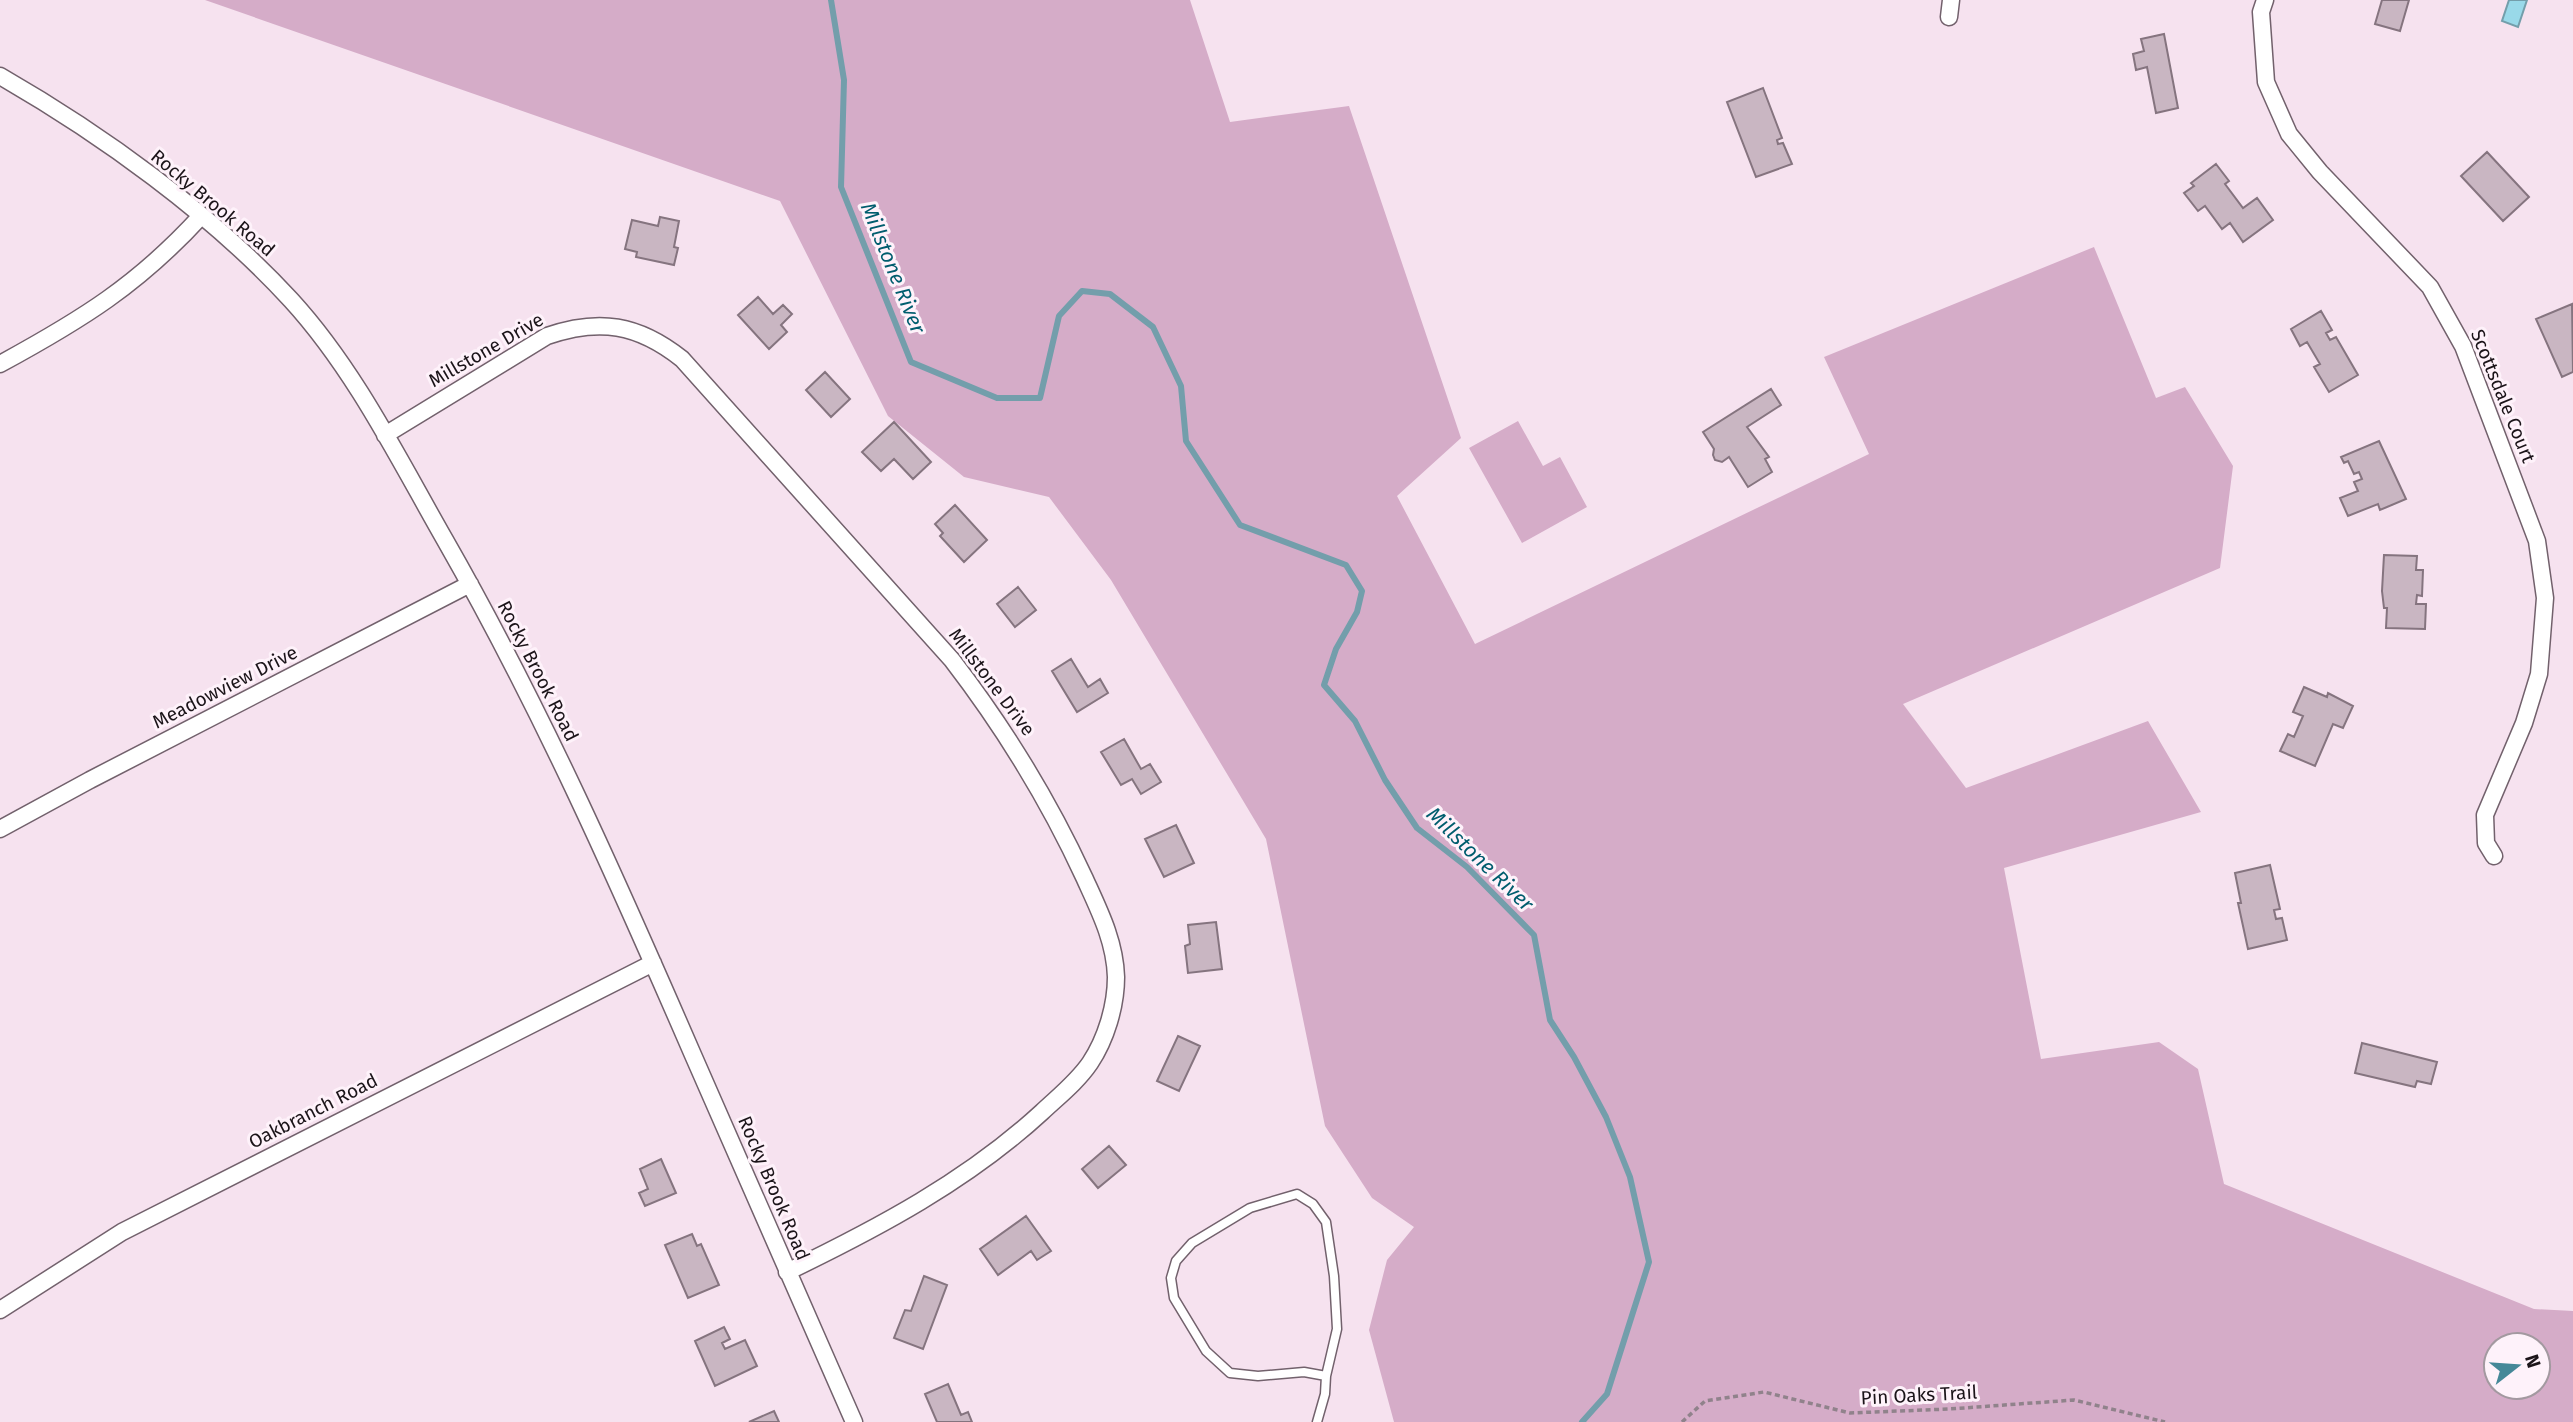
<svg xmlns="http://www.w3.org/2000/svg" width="2573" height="1422" viewBox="0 0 2573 1422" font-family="'Fira Sans',sans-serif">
<rect width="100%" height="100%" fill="#f6e2ef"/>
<path fill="#d5acc8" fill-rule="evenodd" d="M 205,0 L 1190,0 L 1230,122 L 1349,106 L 1461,438 L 1397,496 L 1475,644 L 1869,454 L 1824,357 L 2094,247 L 2156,398 L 2185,387 L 2233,466 L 2220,568 L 1903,704 L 1966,788 L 2148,721 L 2201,812 L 2004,868 L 2041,1059 L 2159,1042 L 2198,1069 L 2224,1184 L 2534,1309 L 2573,1311 L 2573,1422 L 1394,1422 L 1369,1330 L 1387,1260 L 1414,1227 L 1372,1198 L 1325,1126 L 1266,839 L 1111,580 L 1049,497 L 964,477 L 888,416 L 780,201 ZM 2496,1345 L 2538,1345 L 2538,1387 L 2496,1387 Z
M 1518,421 L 1543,466 L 1560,457 L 1587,507 L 1522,543 L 1469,448 Z"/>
<path fill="#99d9e9" stroke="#739eab" stroke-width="2" d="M 2509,0 L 2527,0 L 2518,27 L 2502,21 Z"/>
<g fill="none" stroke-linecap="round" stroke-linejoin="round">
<path stroke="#739eab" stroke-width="6" d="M 831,0 L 844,80 L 841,187 L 911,362 L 997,398 L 1040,398 L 1059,316 L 1082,291 L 1110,294 L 1153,327 L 1181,386 L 1186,441 L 1240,525 L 1346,565 L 1362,591 L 1357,612 L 1336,649 L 1324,685 L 1355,721 L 1385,780 L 1417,828 L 1467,867 L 1534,935 L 1550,1020 L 1574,1057 L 1606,1117 L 1630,1177 L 1649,1262 L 1607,1394 L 1582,1422"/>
</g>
<path fill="#c9b6c2" stroke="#85747f" stroke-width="2" d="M 2382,0 L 2409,0 L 2400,31 L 2375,24 Z
M 2164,34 L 2178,108 L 2156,113 L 2147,67 L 2136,70 L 2133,54 L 2144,51 L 2141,39 Z
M 1763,88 L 1782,138 L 1777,140 L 1778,144 L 1783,143 L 1792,164 L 1756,177 L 1727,102 Z
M 2487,152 L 2529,197 L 2503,221 L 2461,176 Z
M 2216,164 L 2229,181 L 2225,184 L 2243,208 L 2257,198 L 2273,220 L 2243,242 L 2230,223 L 2222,229 L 2205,206 L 2198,211 L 2184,193 L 2194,186 L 2191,183 Z
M 660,217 L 679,221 L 674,247 L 678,248 L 674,265 L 636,257 L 637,252 L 625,249 L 632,220 L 658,226 Z
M 758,297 L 773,314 L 783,305 L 792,314 L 781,325 L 787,332 L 769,349 L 738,315 Z
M 2572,304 L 2573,372 L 2562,377 L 2536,319 Z
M 2321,311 L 2332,330 L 2326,333 L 2330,340 L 2336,337 L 2358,375 L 2329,392 L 2314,367 L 2320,364 L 2307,342 L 2300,346 L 2291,329 Z
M 825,372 L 850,399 L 831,417 L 806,390 Z
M 1771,389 L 1781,405 L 1747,427 L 1769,457 L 1765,459 L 1772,472 L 1748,487 L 1729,457 L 1722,462 L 1715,460 L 1713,455 L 1714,449 L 1703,432 Z
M 894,422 L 931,462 L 913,479 L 894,459 L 881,471 L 862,452 Z
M 2379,441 L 2406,499 L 2380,510 L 2378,504 L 2348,516 L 2340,498 L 2358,491 L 2354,482 L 2362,479 L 2359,472 L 2354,474 L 2348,461 L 2344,463 L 2341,457 Z
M 955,505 L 987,540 L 964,562 L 940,536 L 943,533 L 935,524 Z
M 2384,555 L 2417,556 L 2416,570 L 2423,570 L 2422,596 L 2417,595 L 2416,604 L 2426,604 L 2425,629 L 2386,628 L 2387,608 L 2384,608 L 2382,591 Z
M 1018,587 L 1036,610 L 1015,627 L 997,604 Z
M 1071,659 L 1088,687 L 1100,679 L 1108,693 L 1077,712 L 1052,671 Z
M 2304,687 L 2327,697 L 2328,693 L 2353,706 L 2343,728 L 2333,724 L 2315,766 L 2280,751 L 2288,734 L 2294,737 L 2303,716 L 2293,712 Z
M 1124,739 L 1141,769 L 1150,764 L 1161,782 L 1141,794 L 1132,779 L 1121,785 L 1101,752 Z
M 1176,825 L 1194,863 L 1164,877 L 1145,839 Z
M 2270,865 L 2280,909 L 2274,910 L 2276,919 L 2282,918 L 2287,940 L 2248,949 L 2238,903 L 2241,903 L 2235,873 Z
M 1216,922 L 1222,969 L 1188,973 L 1185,946 L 1190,944 L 1188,925 Z
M 1178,1036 L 1200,1046 L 1179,1091 L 1157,1081 Z
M 2362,1043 L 2437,1062 L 2431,1084 L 2417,1081 L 2415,1087 L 2355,1073 Z
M 1109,1146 L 1126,1165 L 1098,1188 L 1082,1169 Z
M 661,1159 L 676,1193 L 645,1206 L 639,1193 L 648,1189 L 640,1169 Z
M 1026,1216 L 1051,1251 L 1037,1260 L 1031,1251 L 998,1275 L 980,1249 Z
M 692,1234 L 697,1246 L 701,1244 L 719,1285 L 688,1298 L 665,1245 Z
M 924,1276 L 947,1285 L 923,1349 L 894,1338 L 905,1310 L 911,1311 Z
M 724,1327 L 730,1339 L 722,1343 L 725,1349 L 745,1340 L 757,1366 L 715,1386 L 695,1341 Z
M 948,1384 L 961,1415 L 968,1412 L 972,1422 L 937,1422 L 925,1394 Z
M 774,1411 L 779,1422 L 749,1422 Z"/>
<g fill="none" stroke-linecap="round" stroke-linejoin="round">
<g stroke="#72616c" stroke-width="11">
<path id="lane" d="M 1317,1422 L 1325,1394 L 1326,1376 L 1337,1329 L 1334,1276 L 1326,1222 L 1313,1204 L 1297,1194 L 1250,1208 L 1192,1243 L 1176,1261 L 1171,1278 L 1174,1298 L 1206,1351 L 1230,1373 L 1258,1376 L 1304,1372 L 1326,1376"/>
</g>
<g stroke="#72616c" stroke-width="19">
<path id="street" d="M 2265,0 L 2261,12 L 2266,82 L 2289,134 L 2320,172 L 2430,287 L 2463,346 L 2537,541 L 2545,598 L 2539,674 L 2524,723 L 2485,815 L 2486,843 L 2494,856
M 1949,17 L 1951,0
M 0,76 C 101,134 211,213 291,300 C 355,370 398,458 445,540 C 540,706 617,880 693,1055 C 746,1178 800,1300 854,1422
M 0,364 C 81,320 138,285 201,216
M 385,435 L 547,336 C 599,318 638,324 682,359 L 952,660 C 1005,729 1048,799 1084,877 C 1099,910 1115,941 1116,977 C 1116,1006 1106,1039 1090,1063 C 1077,1082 1059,1096 1042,1112 C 967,1181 878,1228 787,1272
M 0,829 L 90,780 L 470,584
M 0,1310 L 122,1232 L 653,963"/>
</g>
<path stroke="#90828b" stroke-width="3.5" stroke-dasharray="5 3.5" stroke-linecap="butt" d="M 1682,1422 L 1705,1401 L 1764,1392 L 1850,1413 L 1949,1409 L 2074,1400 L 2165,1422"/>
<use href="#lane" stroke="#fff" stroke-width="8"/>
<use href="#street" stroke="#fff" stroke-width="16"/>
</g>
<g text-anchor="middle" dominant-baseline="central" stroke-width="6" stroke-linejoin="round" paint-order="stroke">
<g font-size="19" fill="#1b1419" stroke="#fef2fa">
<text transform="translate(213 203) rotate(40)">Rocky Brook Road</text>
<text transform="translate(486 350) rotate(-30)">Millstone Drive</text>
<text transform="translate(2503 396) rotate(68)">Scottsdale Court</text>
<text transform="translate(538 671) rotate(63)">Rocky Brook Road</text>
<text transform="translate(992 682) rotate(53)">Millstone Drive</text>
<text transform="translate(225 687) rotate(-27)">Meadowview Drive</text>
<text transform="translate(313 1111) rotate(-27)">Oakbranch Road</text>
<text transform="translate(774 1188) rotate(67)">Rocky Brook Road</text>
<text transform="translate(1919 1395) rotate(-3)">Pin Oaks Trail</text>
</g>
<g font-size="21" font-style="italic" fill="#005d6e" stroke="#fef2fa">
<text transform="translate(893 268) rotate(68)">Millstone River</text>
<text transform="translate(1480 859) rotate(44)">Millstone River</text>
</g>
</g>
<g transform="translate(2517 1366) rotate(73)"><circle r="33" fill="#fef2fa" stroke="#a399a0" stroke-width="2"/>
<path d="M0-5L12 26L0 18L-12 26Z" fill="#458898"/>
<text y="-10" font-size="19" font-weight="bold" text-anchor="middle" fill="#1b1419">N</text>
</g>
</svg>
